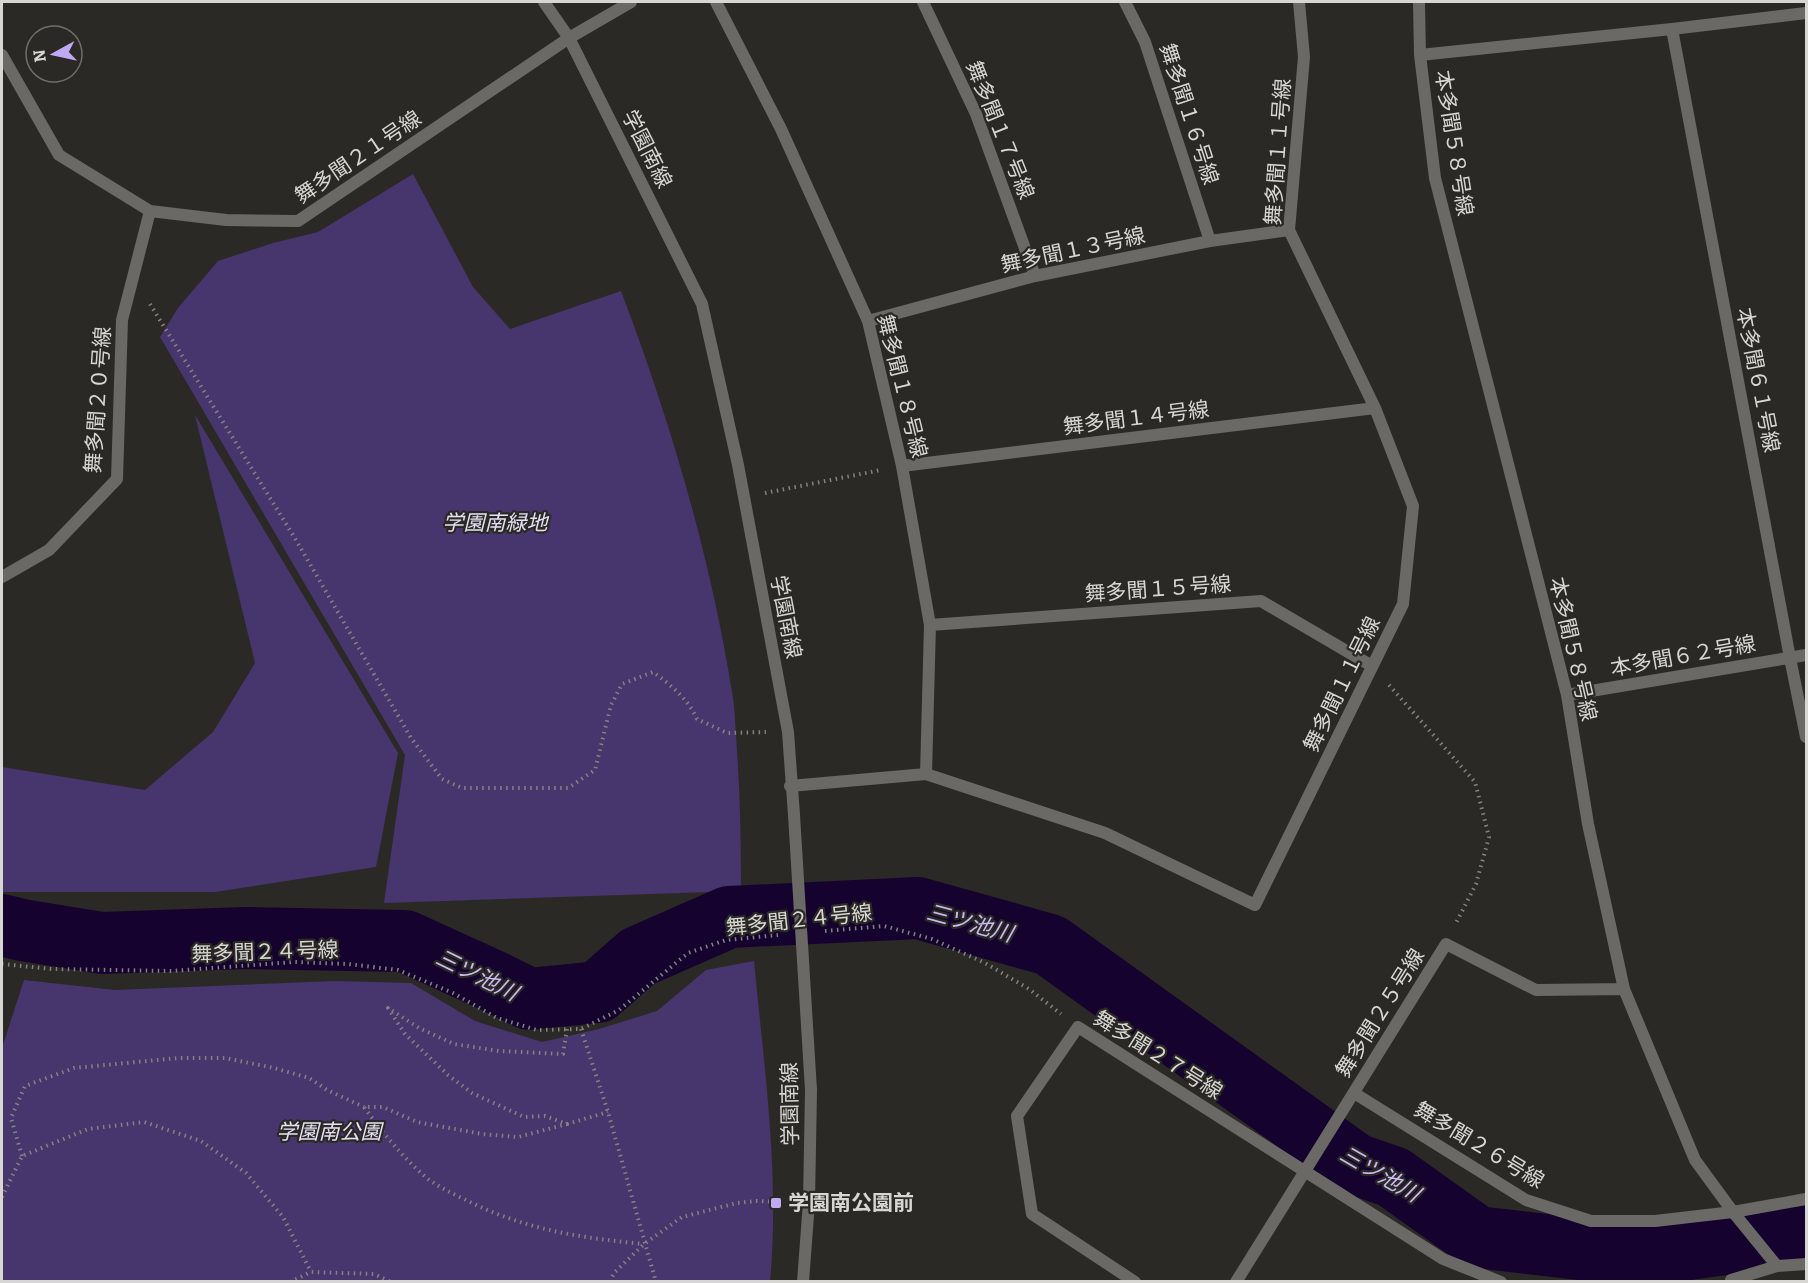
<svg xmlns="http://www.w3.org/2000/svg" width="1808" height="1283" viewBox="0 0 1808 1283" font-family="Bitter,'Noto Sans JP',serif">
<rect width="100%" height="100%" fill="#2b2925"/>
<path fill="#47356e" d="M 413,174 L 473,287 L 510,329 L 621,291 C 670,420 710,555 732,692 C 735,707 735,722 736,737 C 740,788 741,839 741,891 L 384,903 L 405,755 L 160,337 L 178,308 L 218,261 L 273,243 L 318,232 Z
M 195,415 L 398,753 L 376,867 L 215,892 L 2,892 L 2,767 L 145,790 L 213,732 L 255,663 Z
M 754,961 C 764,1067 780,1175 770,1281 L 2,1281 L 2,1048 L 24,980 L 115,990 L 335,981 L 411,983 L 475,1021 L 542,1042 L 599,1029 L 657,1011 L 706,970 Z"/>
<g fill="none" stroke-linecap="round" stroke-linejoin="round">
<path stroke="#15022f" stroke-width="62" d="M 2,925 L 22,930 L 102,943 L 246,938 L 405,941 L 495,982 L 529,999 L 598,992 L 638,957 L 729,917 L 918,908 L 1050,945 L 1355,1164 L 1393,1177 L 1477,1237 L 1640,1256 L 1795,1234 L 1806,1235"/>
<path stroke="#84827f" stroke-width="4" stroke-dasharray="1.5 4.5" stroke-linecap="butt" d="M 150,304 L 296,540 L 411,738 L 442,779 L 462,788 L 568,788 L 595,770 L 611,705 L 622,684 L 653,672 C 671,685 688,699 697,719 L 727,733 L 766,732
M 765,493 L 881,470
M 1389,685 L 1475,782 L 1489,837 L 1476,884 L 1455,925
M 825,931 L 884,926 L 932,939 L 985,963 L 1029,989 L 1061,1014
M 2,964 L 52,969 L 172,971 L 294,962 L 348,964 L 398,970 L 453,993 L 497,1018 L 537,1030 L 581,1029 L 619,1010 L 688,953 L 726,940 L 778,935
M 567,1029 L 563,1054 L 499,1051 L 454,1044 L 419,1028 L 388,1008 L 405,1034 L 448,1075 L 472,1093 L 524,1117 L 545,1116 L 567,1124 L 518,1137 L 482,1134 L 417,1122 L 383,1107 L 364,1107 C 383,1133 403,1158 428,1179 C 439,1187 451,1193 464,1199 C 522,1229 580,1238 644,1244
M 581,1029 L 608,1112 L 656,1282
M 567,1124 L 608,1112
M 22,1156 L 11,1118 L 25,1086 L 74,1068 L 178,1058 L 225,1058 L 274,1068 L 309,1078 L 327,1090 L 364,1107
M 2,1197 L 22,1156 L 88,1129 L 144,1122 L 201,1141 L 246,1173 L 283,1217 L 311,1272
M 290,1282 L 311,1272 L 374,1274 L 391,1282
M 610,1282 L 614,1273 L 644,1244 L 682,1217 L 737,1203 L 756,1201 L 786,1202"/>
<path stroke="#6a6966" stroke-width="12" d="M 716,2 L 781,129 L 868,321 L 902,466 L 930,625 L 926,774
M 923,2 L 976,114 L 1035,276
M 1125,2 L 1145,42 L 1210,241
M 1419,2 L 1420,55 L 1435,178 L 1567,695 L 1588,824 L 1624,989 L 1695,1160 L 1733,1212 L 1806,1199
M 1672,29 L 1790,658 L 1806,737
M 2,55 L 59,155 L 150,211 L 226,220 L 298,221 L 569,38
M 1420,55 L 1672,29 L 1806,13
M 868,321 L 1035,276 L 1210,241 L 1289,230
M 902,466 L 1375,408
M 2,577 L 49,550 L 117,479 L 122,320 L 150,211
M 930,625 L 1261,601 L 1372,666
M 1567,695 L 1806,655
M 790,786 L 926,774 L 1105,833 L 1255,905 L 1403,604 L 1413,506 L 1375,408 L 1289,230 L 1304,57 L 1299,2
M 1354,1093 L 1526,1200 L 1591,1221 L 1655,1221 L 1733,1212 L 1777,1266
M 1731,1280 L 1777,1266 L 1806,1264
M 1135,1282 L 1032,1214 L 1017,1116 L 1078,1027 L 1443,1259 L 1501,1282
M 1236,1282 L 1446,944 L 1536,990 L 1624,989"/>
<path stroke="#6a6966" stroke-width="12" d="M 544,2 L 569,38 L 702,304 L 738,465 L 788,732 L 794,815
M 569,38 L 631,2
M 803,1282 L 809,1202 L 811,1090"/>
<path stroke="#6a6966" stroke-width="12" d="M 794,815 L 811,1090"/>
</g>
<rect fill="#bea9f5" stroke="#2b2925" stroke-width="2" x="770" y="1197" width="12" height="12" rx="3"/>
<g text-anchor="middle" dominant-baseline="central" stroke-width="4.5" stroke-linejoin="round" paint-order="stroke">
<g font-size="21" fill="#d7d6d3" stroke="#2b2925">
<text transform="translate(1189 114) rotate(72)">舞多聞１６号線</text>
<text transform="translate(1000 130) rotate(68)">舞多聞１７号線</text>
<text transform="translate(1454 143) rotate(81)">本多聞５８号線</text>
<text transform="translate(647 149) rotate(63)">学園南線</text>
<text transform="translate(1278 152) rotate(-86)">舞多聞１１号線</text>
<text transform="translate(358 157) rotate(-34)">舞多聞２１号線</text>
<text transform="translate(1073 250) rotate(-12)">舞多聞１３号線</text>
<text transform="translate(1758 380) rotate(79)">本多聞６１号線</text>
<text transform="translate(902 386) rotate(76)">舞多聞１８号線</text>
<text transform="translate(98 400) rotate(-86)">舞多聞２０号線</text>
<text transform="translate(1136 418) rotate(-7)">舞多聞１４号線</text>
<text transform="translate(1158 589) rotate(-4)">舞多聞１５号線</text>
<text transform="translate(786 617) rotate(79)">学園南線</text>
<text transform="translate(1573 649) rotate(77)">本多聞５８号線</text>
<text transform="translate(1683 656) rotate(-10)">本多聞６２号線</text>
<text transform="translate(1342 684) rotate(-64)">舞多聞１１号線</text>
<text transform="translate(799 920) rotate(-6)">舞多聞２４号線</text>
<text transform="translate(265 952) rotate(-2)">舞多聞２４号線</text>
<text transform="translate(1380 1013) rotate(-58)">舞多聞２５号線</text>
<text transform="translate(1158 1055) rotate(32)">舞多聞２７号線</text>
<text transform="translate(790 1104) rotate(-91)">学園南線</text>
<text transform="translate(1479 1145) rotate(31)">舞多聞２６号線</text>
</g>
<g font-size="21" font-style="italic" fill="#e4dff3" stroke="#2b2925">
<text x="495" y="523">学園南緑地</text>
<text x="329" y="1132">学園南公園</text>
</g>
<g font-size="21" font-weight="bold" fill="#d7d6d3" stroke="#2b2925" text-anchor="start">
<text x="788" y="1203">学園南公園前</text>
</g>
<g font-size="22" font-style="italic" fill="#c9baf4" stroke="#2b2925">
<text transform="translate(970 923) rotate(15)">三ツ池川</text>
<text transform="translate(477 975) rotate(26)">三ツ池川</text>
<text transform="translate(1380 1174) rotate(30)">三ツ池川</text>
</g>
</g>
<rect width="1808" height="1283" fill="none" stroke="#d7d6d3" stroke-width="6"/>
<g transform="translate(54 54) rotate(262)"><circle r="28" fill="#2b2925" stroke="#706e6b" stroke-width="1.5"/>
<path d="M0-4.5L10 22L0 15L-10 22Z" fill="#bea9f5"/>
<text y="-9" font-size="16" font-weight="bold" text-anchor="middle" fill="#d7d6d3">N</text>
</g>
</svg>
